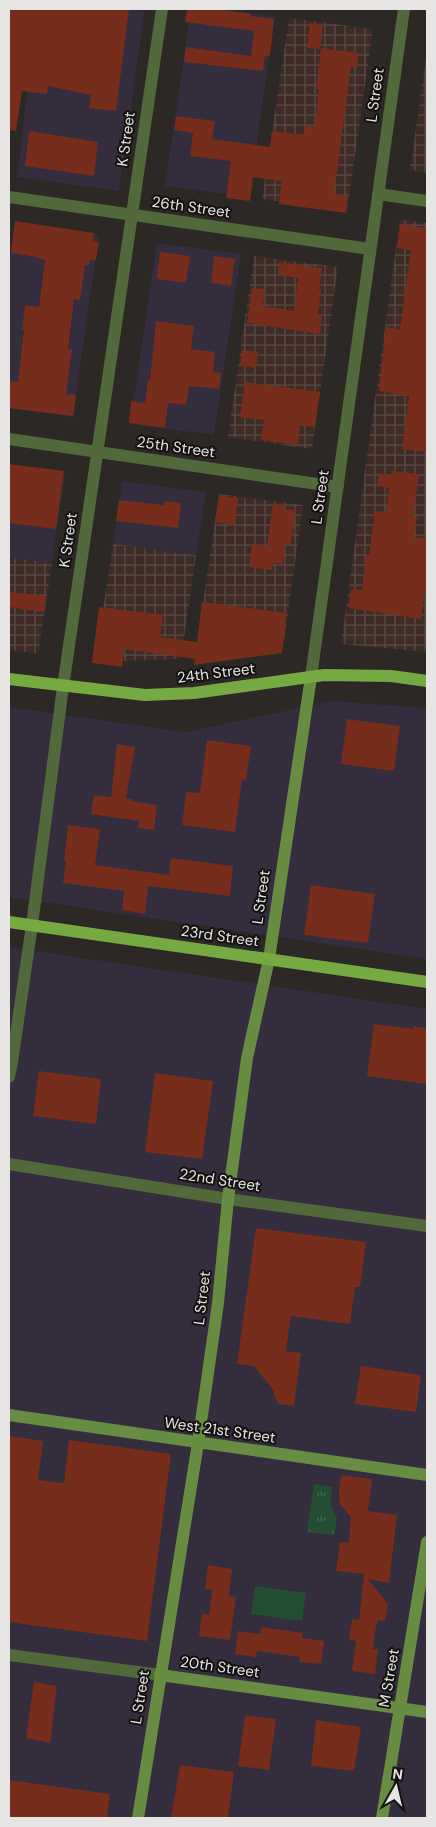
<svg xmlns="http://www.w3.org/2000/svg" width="436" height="1827" viewBox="0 0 436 1827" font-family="'DM Sans',sans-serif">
<defs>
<pattern id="industrial-grid" width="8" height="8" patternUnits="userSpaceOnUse" patternTransform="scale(1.25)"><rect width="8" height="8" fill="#3e2b26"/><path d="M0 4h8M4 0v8" fill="none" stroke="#5a4a45"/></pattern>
<pattern id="park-tufts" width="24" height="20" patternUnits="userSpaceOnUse" patternTransform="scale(1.25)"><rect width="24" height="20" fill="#244e34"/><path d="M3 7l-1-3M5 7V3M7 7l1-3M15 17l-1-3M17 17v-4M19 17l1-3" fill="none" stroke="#446751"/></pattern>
</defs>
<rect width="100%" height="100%" fill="#2b2826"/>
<path fill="#332d3d" d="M 37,9 L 145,9 L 119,191 L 17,177 Z
M 191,9 L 222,9 L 275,16 L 249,197 L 165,186 Z
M 15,224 L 99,235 L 73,417 L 9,408 L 9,269 Z
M 157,243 L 241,254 L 214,435 L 130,424 Z
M 9,465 L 65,473 L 52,563 L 9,558 Z
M 122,481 L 206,492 L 196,555 L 113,544 Z
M 333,701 L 413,707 L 427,710 L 427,959 L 9,897 L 9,707 L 185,732 Z
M 9,947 L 427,1009 L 427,1818 L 9,1818 Z"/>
<path fill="url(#industrial-grid)" d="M 289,18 L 373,29 L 347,211 L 262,199 Z
M 427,51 L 427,173 L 410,170 Z
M 400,219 L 427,223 L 427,638 L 425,652 L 341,644 Z
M 254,256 L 338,267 L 312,449 L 228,437 Z
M 219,494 L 303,505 L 283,648 L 195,658 Z
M 113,544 L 196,555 L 181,659 L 95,662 Z
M 9,558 L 52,563 L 38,654 L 9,650 Z"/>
<path fill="#244e34" d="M 255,1586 L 306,1593 L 302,1621 L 251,1614 Z"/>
<path fill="url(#park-tufts)" d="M 314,1484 L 332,1487 L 330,1505 L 337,1517 L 334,1535 L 307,1532 Z"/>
<path fill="#772d1b" d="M 9,9 L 129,9 L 116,111 L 89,108 L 91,95 L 48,86 L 47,94 L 22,91 L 16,131 L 9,130 Z
M 187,9 L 214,9 L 251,14 L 251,16 L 274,19 L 270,56 L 265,56 L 263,71 L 184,62 L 186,47 L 251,56 L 254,31 L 185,22 Z
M 310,23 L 323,25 L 320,49 L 307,48 Z
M 321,48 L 359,53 L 357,68 L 351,67 L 334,194 L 348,196 L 346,213 L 279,204 L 282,181 L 253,177 L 250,201 L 226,198 L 231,161 L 190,156 L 193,133 L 174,130 L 176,116 L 215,121 L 212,139 L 270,147 L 272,131 L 304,135 L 305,125 L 315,127 L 319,89 L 316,89 Z
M 29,131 L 98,142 L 94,176 L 25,166 Z
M 15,221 L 94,233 L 93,241 L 99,242 L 96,260 L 90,260 L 89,265 L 85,265 L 80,300 L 74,299 L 68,349 L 72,349 L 66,394 L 76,395 L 73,416 L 9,408 L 9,381 L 18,382 L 24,330 L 22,330 L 25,305 L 39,307 L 45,260 L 37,258 L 37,257 L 11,253 Z
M 400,224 L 427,228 L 427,452 L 402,449 L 409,396 L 379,391 L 386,327 L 400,329 L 411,250 L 397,248 Z
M 160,252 L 190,256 L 186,283 L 157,279 Z
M 214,256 L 235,259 L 231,286 L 211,283 Z
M 279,262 L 322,268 L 319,290 L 321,290 L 318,314 L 322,314 L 320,334 L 247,323 L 252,288 L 265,289 L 263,306 L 294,311 L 298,278 L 278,275 Z
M 156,321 L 194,326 L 191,349 L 215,352 L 213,372 L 221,373 L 219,389 L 189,386 L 186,405 L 168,403 L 165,428 L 129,423 L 131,401 L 145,403 L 148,380 L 150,380 Z
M 242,350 L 258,352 L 256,368 L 240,366 Z
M 245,382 L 320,392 L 315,427 L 300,425 L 298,445 L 261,440 L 264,420 L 240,417 Z
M 9,464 L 64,471 L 56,529 L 9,523 Z
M 392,471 L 419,474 L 413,516 L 417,516 L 414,537 L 427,538 L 427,583 L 426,583 L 421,619 L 349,608 L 351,589 L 362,590 L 366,555 L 369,555 L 375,511 L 386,512 L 389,488 L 377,486 L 379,473 L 392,475 Z
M 219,495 L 238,498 L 235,525 L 215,522 Z
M 119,500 L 164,505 L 164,501 L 181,503 L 178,528 L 116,521 Z
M 273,504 L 285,505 L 284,509 L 296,510 L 291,544 L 285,543 L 283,564 L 273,563 L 272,570 L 249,567 L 252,544 L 267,546 Z
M 9,592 L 46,596 L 44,612 L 9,607 Z
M 202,602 L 287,613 L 282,653 L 194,665 L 195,659 L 124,649 L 122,667 L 92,663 L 99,607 L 163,615 L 160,637 L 197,642 Z
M 347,719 L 400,726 L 394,771 L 341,764 Z
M 207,740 L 251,746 L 246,780 L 242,779 L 235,832 L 182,825 L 186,792 L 200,793 Z
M 117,744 L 135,747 L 126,798 L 132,799 L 132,801 L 157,805 L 154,830 L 138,828 L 139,821 L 91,814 L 94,795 L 111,797 Z
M 68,825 L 100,829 L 95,865 L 169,875 L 171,858 L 233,866 L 230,896 L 148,886 L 145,914 L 122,910 L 124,891 L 63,883 L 66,861 L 64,861 Z
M 311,885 L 375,894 L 368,943 L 304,935 Z
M 374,1024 L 413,1029 L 413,1026 L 427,1028 L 427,1084 L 367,1076 Z
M 39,1071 L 101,1079 L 96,1124 L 33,1116 Z
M 155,1073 L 213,1081 L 202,1159 L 145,1152 Z
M 256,1228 L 366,1242 L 360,1287 L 355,1287 L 350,1324 L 291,1316 L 286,1351 L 301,1353 L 294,1406 L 279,1404 L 274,1397 L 274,1391 L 254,1366 L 237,1364 Z
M 361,1366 L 421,1375 L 416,1412 L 355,1404 Z
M 9,1436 L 43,1441 L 38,1480 L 64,1483 L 69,1440 L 171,1454 L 147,1641 L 9,1622 Z
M 341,1475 L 372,1479 L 368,1511 L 397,1515 L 389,1583 L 368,1579 L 388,1604 L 385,1621 L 378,1620 L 375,1632 L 373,1649 L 378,1649 L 375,1674 L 352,1671 L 356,1641 L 349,1640 L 352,1619 L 359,1620 L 364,1574 L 336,1571 L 340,1542 L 349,1543 L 351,1517 L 340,1504 L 339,1491 Z
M 208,1565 L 232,1569 L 229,1596 L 236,1597 L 230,1640 L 199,1636 L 202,1614 L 209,1615 L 212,1590 L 205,1589 Z
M 261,1627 L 303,1633 L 302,1638 L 324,1641 L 321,1664 L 299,1662 L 300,1657 L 257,1651 L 256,1657 L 235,1654 L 238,1631 L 260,1634 Z
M 34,1682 L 57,1686 L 50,1743 L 26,1738 Z
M 245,1715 L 276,1719 L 269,1770 L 238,1766 Z
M 316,1720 L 361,1727 L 354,1771 L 311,1766 Z
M 180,1765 L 234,1772 L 228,1818 L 171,1818 Z
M 9,1780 L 110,1794 L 107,1818 L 9,1818 Z"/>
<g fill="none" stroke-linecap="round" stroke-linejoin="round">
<path stroke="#51693b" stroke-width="12" d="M 378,194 L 427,201
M 9,197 L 370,249
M 9,439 L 338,487
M 311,677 L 404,9
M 9,1077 L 12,1062 L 32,925 L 63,687 L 162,9
M 9,1164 L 228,1199 L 427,1226
M 9,1655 L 160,1675"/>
<path stroke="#668d41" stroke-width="12" d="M 9,1415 L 427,1475
M 160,1675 L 427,1712
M 138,1818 L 198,1443 L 218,1303 L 228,1199 L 247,1058 L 269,959 L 311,677
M 382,1818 L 427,1542"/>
<path stroke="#77a943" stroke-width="12" d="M 9,679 L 145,695 L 194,693 L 324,675 L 391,676 L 427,681
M 9,922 L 427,982"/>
</g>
<g text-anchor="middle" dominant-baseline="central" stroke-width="4" stroke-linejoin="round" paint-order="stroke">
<g font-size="15" fill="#e7e5e3" stroke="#131110">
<text transform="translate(375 95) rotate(-82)">L Street</text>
<text transform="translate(126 139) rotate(-82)">K Street</text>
<text transform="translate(191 207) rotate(8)">26th Street</text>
<text transform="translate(176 447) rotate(8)">25th Street</text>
<text transform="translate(320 497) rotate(-82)">L Street</text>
<text transform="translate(68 540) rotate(-82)">K Street</text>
<text transform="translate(216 673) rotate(-7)">24th Street</text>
<text transform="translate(261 897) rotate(-82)">L Street</text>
<text transform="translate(220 936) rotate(8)">23rd Street</text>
<text transform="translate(220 1180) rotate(9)">22nd Street</text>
<text transform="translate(202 1298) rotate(-83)">L Street</text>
<text transform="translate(220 1430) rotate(8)">West 21st Street</text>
<text transform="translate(220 1667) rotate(8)">20th Street</text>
<text transform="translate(389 1678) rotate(-80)">M Street</text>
<text transform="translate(140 1697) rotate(-81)">L Street</text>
</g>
</g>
<rect width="436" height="1827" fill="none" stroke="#e7e5e3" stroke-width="20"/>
<g transform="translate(396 1787) rotate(8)" stroke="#131110" stroke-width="4" paint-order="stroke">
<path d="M0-4L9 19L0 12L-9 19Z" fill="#e7e5e3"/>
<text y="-8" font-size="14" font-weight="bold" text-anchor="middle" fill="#e7e5e3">N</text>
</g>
</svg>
